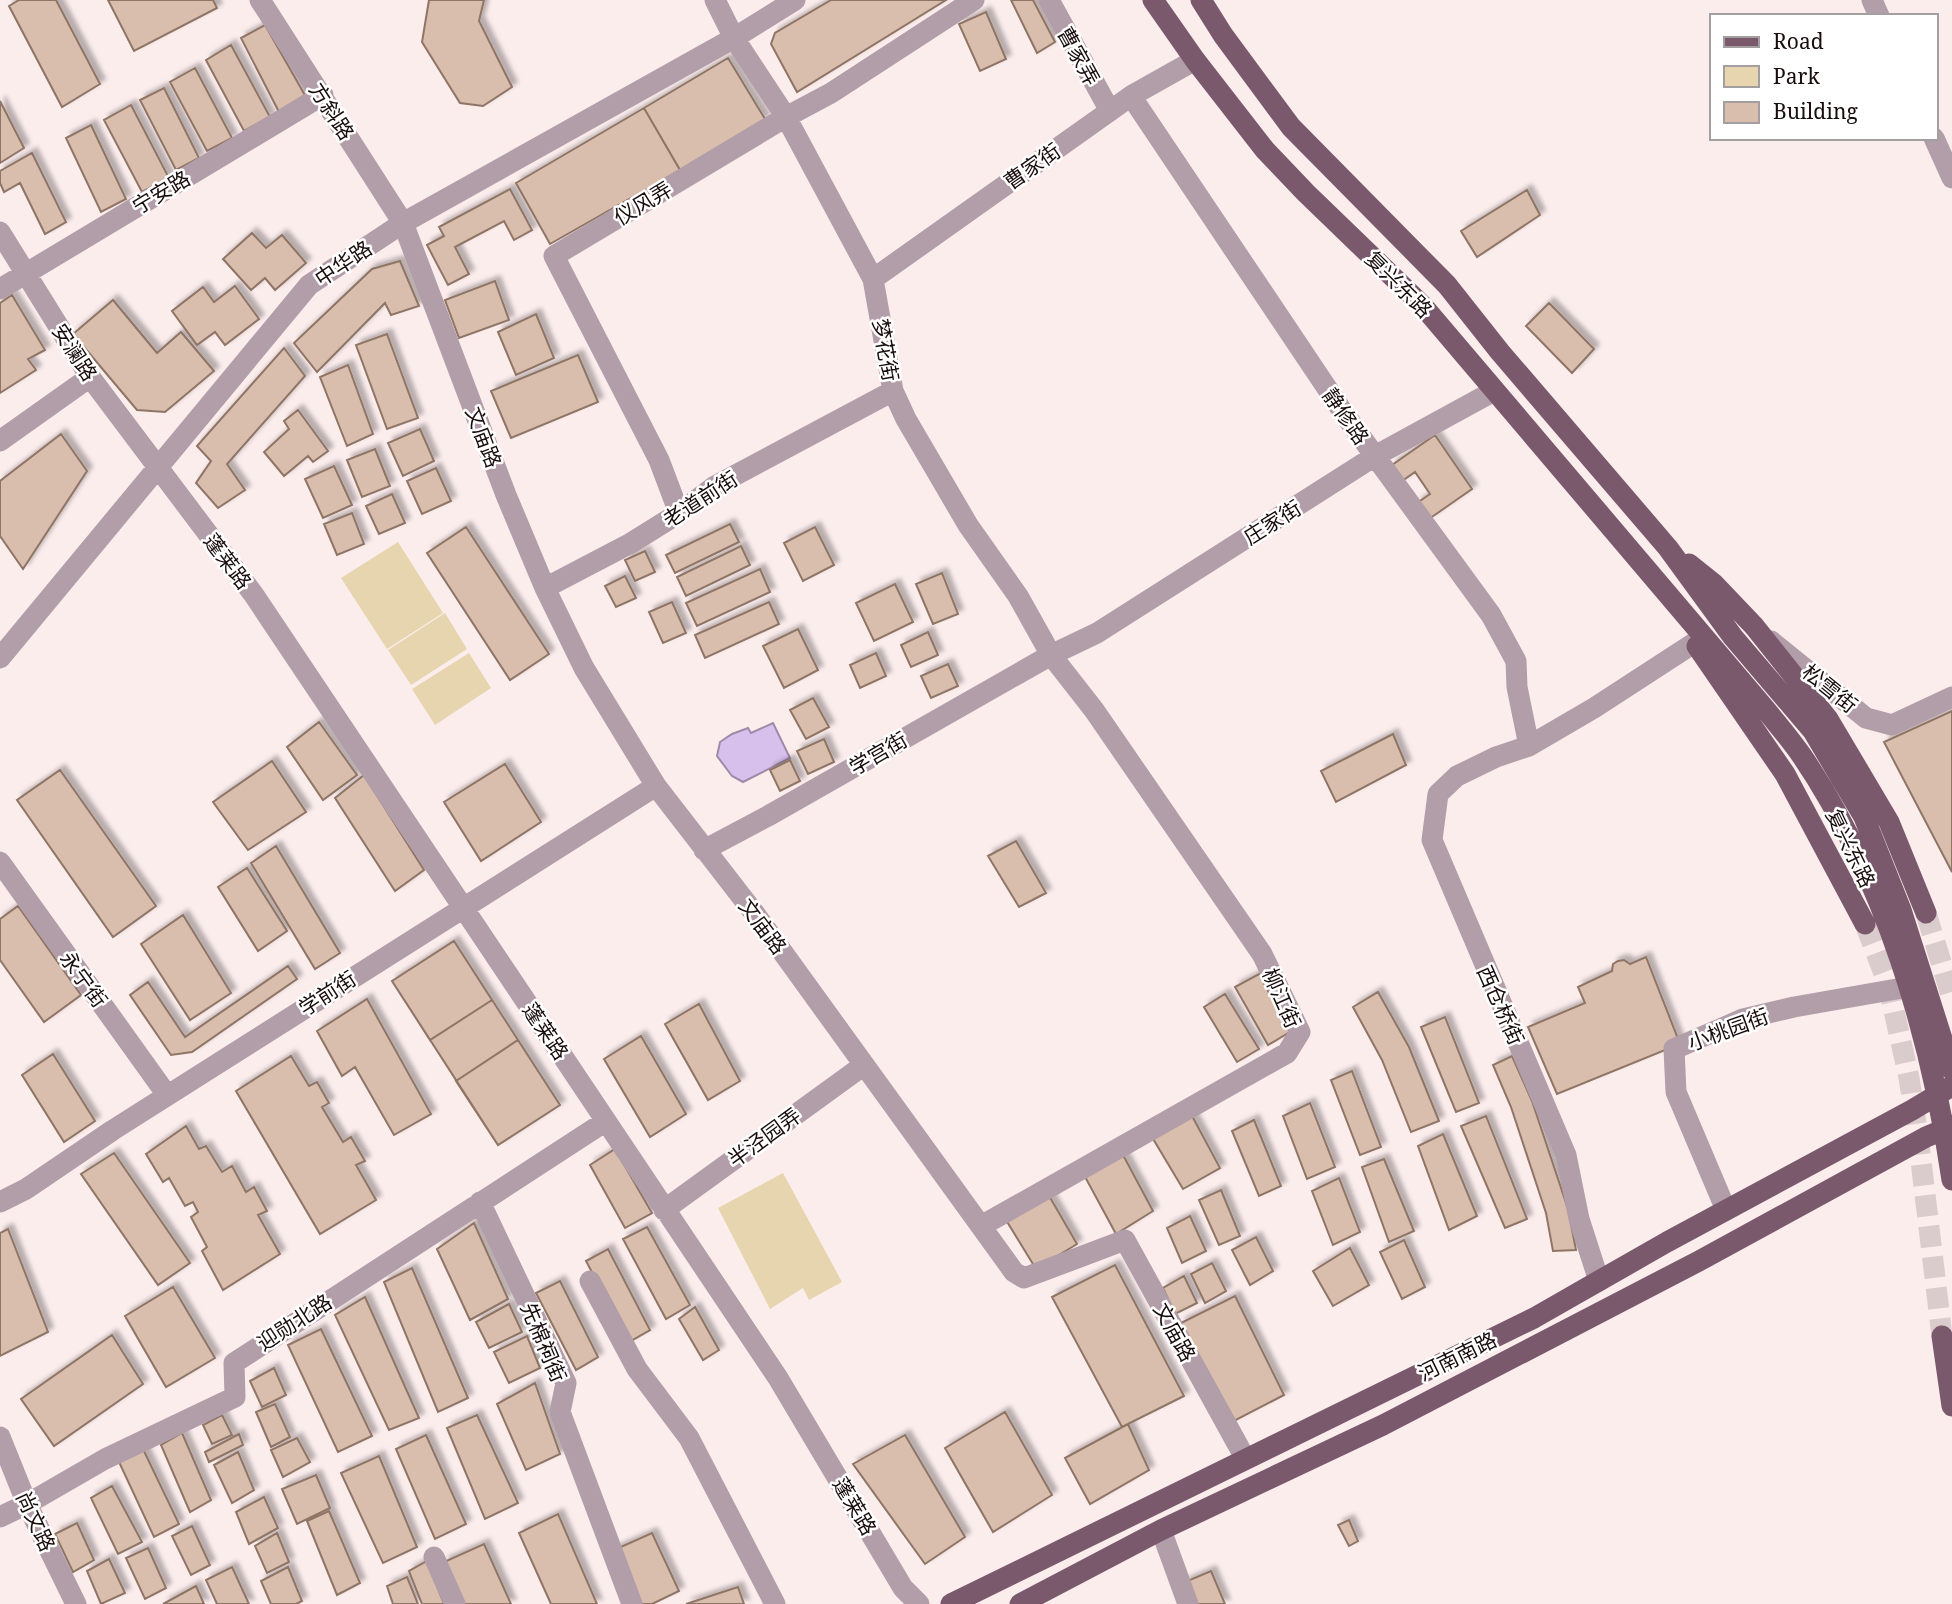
<svg xmlns="http://www.w3.org/2000/svg" width="1952" height="1604" viewBox="0 0 1952 1604" font-family="'Noto Serif','Noto Sans SC',serif">
<defs>
<filter id="shadow"><feDropShadow dx="5" dy="-5" stdDeviation="2" flood-color="#0004"/></filter>
</defs>
<rect width="100%" height="100%" fill="#fceded"/>
<path fill="#e7d5af" d="M 398,542 L 443,613 L 387,649 L 341,578 Z
M 445,613 L 467,649 L 411,685 L 388,650 Z
M 469,653 L 491,688 L 435,725 L 412,689 Z
M 783,1173 L 842,1282 L 809,1300 L 803,1288 L 770,1309 L 718,1208 Z"/>
<path fill="#d7c0eb" stroke="#9e8aa9" stroke-width="2" d="M 773,723 L 790,758 L 743,782 L 732,776 L 717,756 L 720,742 L 732,734 L 748,728 L 751,733 Z"/>
<path fill="#dabead" stroke="#8e7465" stroke-width="2" filter="url(#shadow)" d="M 19,0 L 56,0 L 100,84 L 62,107 L 9,6 Z
M 108,0 L 213,0 L 217,8 L 134,51 Z
M 429,0 L 484,0 L 479,21 L 512,87 L 483,106 L 460,103 L 422,42 Z
M 831,0 L 946,0 L 797,92 L 771,44 L 775,33 Z
M 1011,0 L 1033,0 L 1055,42 L 1037,53 Z
M 986,12 L 1006,59 L 980,71 L 959,24 Z
M 265,25 L 306,97 L 279,112 L 241,38 Z
M 231,45 L 270,117 L 244,131 L 206,60 Z
M 728,58 L 765,119 L 680,170 L 644,108 Z
M 195,68 L 232,138 L 207,151 L 170,82 Z
M 164,88 L 199,158 L 176,170 L 140,100 Z
M 0,101 L 24,148 L 0,163 Z
M 131,105 L 169,178 L 142,192 L 104,120 Z
M 644,108 L 680,170 L 550,244 L 516,183 Z
M 91,125 L 126,199 L 101,212 L 66,138 Z
M 32,153 L 66,222 L 45,234 L 20,183 L 4,192 L 0,183 L 0,171 Z
M 510,189 L 532,230 L 514,240 L 504,221 L 455,247 L 469,274 L 448,285 L 427,245 L 444,236 L 439,227 Z
M 1527,190 L 1540,215 L 1477,257 L 1461,231 Z
M 252,233 L 266,248 L 282,235 L 306,263 L 275,290 L 265,278 L 251,290 L 223,259 Z
M 400,261 L 419,306 L 391,315 L 385,303 L 317,372 L 294,343 L 372,269 Z
M 495,281 L 509,320 L 459,338 L 445,300 Z
M 235,286 L 259,319 L 225,345 L 215,332 L 197,345 L 172,311 L 203,287 L 214,302 Z
M 12,295 L 45,350 L 28,359 L 36,370 L 0,393 L 0,303 Z
M 113,300 L 157,353 L 181,332 L 214,371 L 165,412 L 137,410 L 73,334 Z
M 1549,303 L 1594,349 L 1572,373 L 1526,326 Z
M 536,314 L 554,358 L 516,375 L 498,332 Z
M 387,334 L 418,418 L 387,429 L 356,345 Z
M 284,348 L 305,376 L 227,464 L 245,490 L 218,508 L 196,483 L 211,461 L 197,446 Z
M 578,355 L 598,402 L 511,438 L 491,391 Z
M 348,365 L 373,434 L 347,446 L 320,377 Z
M 298,410 L 328,451 L 313,462 L 308,456 L 284,476 L 264,452 L 289,429 L 284,421 Z
M 420,429 L 434,461 L 403,476 L 388,443 Z
M 61,434 L 87,471 L 23,569 L 0,536 L 0,481 Z
M 1435,435 L 1472,489 L 1429,519 L 1417,503 L 1430,494 L 1415,472 L 1402,481 L 1392,465 Z
M 375,449 L 390,486 L 362,497 L 347,460 Z
M 334,466 L 352,505 L 323,518 L 305,479 Z
M 436,468 L 451,501 L 422,514 L 407,481 Z
M 392,494 L 405,523 L 379,534 L 366,506 Z
M 352,513 L 364,544 L 337,555 L 324,524 Z
M 730,524 L 739,542 L 675,573 L 666,555 Z
M 466,527 L 549,654 L 510,680 L 427,553 Z
M 815,527 L 834,565 L 803,581 L 784,543 Z
M 741,546 L 750,565 L 686,596 L 677,577 Z
M 645,551 L 655,572 L 635,581 L 625,560 Z
M 760,569 L 770,592 L 697,626 L 686,603 Z
M 942,573 L 958,614 L 933,624 L 916,584 Z
M 625,576 L 636,598 L 616,607 L 605,586 Z
M 895,584 L 913,622 L 874,641 L 856,603 Z
M 672,602 L 686,633 L 663,643 L 649,612 Z
M 769,602 L 779,624 L 705,658 L 695,635 Z
M 798,629 L 818,670 L 784,688 L 763,646 Z
M 928,632 L 938,655 L 911,667 L 901,645 Z
M 876,653 L 886,676 L 860,688 L 850,665 Z
M 948,664 L 958,686 L 931,698 L 921,676 Z
M 813,698 L 829,727 L 806,739 L 790,710 Z
M 1952,711 L 1952,872 L 1884,742 Z
M 319,722 L 357,775 L 323,800 L 287,747 Z
M 1393,734 L 1406,765 L 1336,802 L 1321,771 Z
M 824,739 L 834,762 L 808,774 L 797,751 Z
M 790,760 L 800,781 L 780,791 L 770,770 Z
M 272,761 L 306,812 L 248,850 L 213,802 Z
M 505,764 L 541,822 L 481,861 L 444,802 Z
M 60,770 L 156,906 L 113,937 L 17,800 Z
M 364,775 L 424,870 L 395,891 L 335,798 Z
M 1016,841 L 1046,893 L 1019,907 L 988,856 Z
M 276,846 L 340,953 L 315,969 L 251,863 Z
M 247,868 L 287,931 L 258,951 L 218,887 Z
M 18,906 L 81,995 L 44,1022 L 0,960 L 0,919 Z
M 183,915 L 231,993 L 190,1020 L 141,944 Z
M 454,941 L 560,1105 L 498,1145 L 392,981 Z
M 454,941 L 492,1000 L 430,1040 L 392,981 Z
M 1646,957 L 1680,1044 L 1557,1094 L 1528,1027 L 1585,1003 L 1578,987 L 1612,971 L 1613,964 L 1618,961 L 1624,960 L 1630,964 Z
M 288,966 L 297,979 L 192,1052 L 171,1055 L 130,995 L 148,982 L 185,1037 Z
M 1259,974 L 1290,1032 L 1268,1045 L 1235,987 Z
M 1378,992 L 1409,1047 L 1439,1121 L 1411,1132 L 1382,1060 L 1353,1007 Z
M 1225,994 L 1259,1049 L 1237,1062 L 1204,1007 Z
M 367,999 L 431,1114 L 394,1135 L 355,1067 L 342,1076 L 317,1031 Z
M 699,1004 L 740,1081 L 708,1100 L 665,1024 Z
M 1445,1017 L 1479,1103 L 1456,1112 L 1421,1027 Z
M 641,1036 L 686,1114 L 650,1137 L 604,1059 Z
M 518,1040 L 560,1105 L 498,1145 L 456,1081 Z
M 53,1054 L 95,1121 L 64,1142 L 22,1075 Z
M 291,1056 L 309,1086 L 317,1082 L 329,1103 L 322,1107 L 343,1142 L 351,1137 L 365,1161 L 356,1165 L 376,1200 L 320,1234 L 236,1091 Z
M 1512,1056 L 1532,1101 L 1568,1209 L 1576,1250 L 1553,1251 L 1546,1213 L 1511,1107 L 1493,1065 Z
M 1352,1071 L 1381,1147 L 1360,1155 L 1331,1080 Z
M 1310,1103 L 1335,1167 L 1307,1179 L 1283,1116 Z
M 1191,1114 L 1220,1168 L 1183,1189 L 1152,1137 Z
M 1486,1116 L 1527,1219 L 1505,1228 L 1461,1126 Z
M 1254,1120 L 1281,1186 L 1259,1196 L 1232,1131 Z
M 186,1126 L 199,1149 L 206,1146 L 222,1172 L 232,1166 L 246,1192 L 254,1187 L 267,1211 L 258,1215 L 280,1254 L 223,1290 L 202,1251 L 207,1247 L 191,1217 L 198,1212 L 193,1202 L 185,1206 L 169,1178 L 163,1182 L 146,1154 Z
M 1443,1134 L 1477,1216 L 1449,1230 L 1418,1146 Z
M 615,1149 L 652,1213 L 625,1228 L 590,1165 Z
M 114,1153 L 190,1263 L 158,1285 L 81,1174 Z
M 1122,1153 L 1153,1211 L 1116,1234 L 1084,1175 Z
M 1384,1159 L 1414,1231 L 1389,1242 L 1362,1167 Z
M 1339,1178 L 1360,1232 L 1333,1245 L 1312,1191 Z
M 1221,1190 L 1240,1236 L 1219,1245 L 1199,1200 Z
M 1048,1194 L 1077,1244 L 1036,1269 L 1006,1220 Z
M 1190,1216 L 1206,1251 L 1182,1263 L 1167,1228 Z
M 474,1223 L 508,1299 L 470,1320 L 437,1249 Z
M 647,1227 L 690,1305 L 666,1319 L 623,1239 Z
M 8,1229 L 48,1332 L 0,1356 L 0,1233 Z
M 1256,1237 L 1273,1271 L 1250,1285 L 1232,1250 Z
M 1404,1240 L 1425,1287 L 1402,1299 L 1380,1252 Z
M 1350,1248 L 1369,1285 L 1333,1306 L 1313,1271 Z
M 608,1249 L 650,1330 L 629,1342 L 586,1261 Z
M 1212,1263 L 1226,1291 L 1205,1303 L 1191,1274 Z
M 1115,1265 L 1184,1396 L 1122,1427 L 1052,1297 Z
M 412,1268 L 468,1398 L 438,1412 L 384,1282 Z
M 1184,1276 L 1197,1303 L 1175,1314 L 1163,1288 Z
M 560,1281 L 598,1357 L 576,1370 L 536,1293 Z
M 173,1287 L 215,1358 L 166,1387 L 125,1316 Z
M 1235,1296 L 1284,1395 L 1232,1422 L 1181,1323 Z
M 365,1297 L 419,1418 L 389,1430 L 335,1315 Z
M 509,1304 L 522,1332 L 489,1348 L 476,1322 Z
M 695,1307 L 719,1350 L 703,1360 L 679,1319 Z
M 321,1329 L 372,1436 L 338,1452 L 288,1345 Z
M 112,1335 L 143,1384 L 54,1446 L 21,1399 Z
M 527,1336 L 540,1368 L 509,1383 L 494,1352 Z
M 274,1368 L 286,1395 L 262,1407 L 250,1381 Z
M 535,1383 L 560,1454 L 526,1470 L 497,1404 Z
M 275,1404 L 290,1437 L 271,1447 L 256,1412 Z
M 1005,1412 L 1052,1495 L 993,1532 L 945,1448 Z
M 222,1415 L 232,1435 L 212,1444 L 203,1425 Z
M 477,1415 L 518,1503 L 485,1519 L 447,1428 Z
M 1128,1424 L 1149,1470 L 1090,1504 L 1065,1458 Z
M 182,1433 L 211,1500 L 190,1512 L 161,1445 Z
M 239,1434 L 243,1445 L 209,1462 L 205,1452 Z
M 426,1435 L 466,1524 L 435,1539 L 396,1449 Z
M 905,1435 L 965,1537 L 925,1564 L 853,1464 Z
M 297,1438 L 310,1462 L 283,1477 L 271,1450 Z
M 143,1449 L 179,1524 L 154,1537 L 119,1462 Z
M 238,1452 L 254,1490 L 232,1503 L 214,1465 Z
M 379,1456 L 417,1547 L 383,1563 L 341,1473 Z
M 316,1475 L 330,1508 L 297,1524 L 282,1489 Z
M 112,1486 L 142,1542 L 118,1554 L 91,1498 Z
M 264,1497 L 278,1528 L 249,1544 L 236,1512 Z
M 329,1511 L 360,1583 L 337,1595 L 307,1521 Z
M 558,1514 L 597,1604 L 551,1604 L 519,1533 Z
M 1349,1520 L 1358,1541 L 1349,1546 L 1338,1525 Z
M 77,1523 L 94,1560 L 73,1572 L 55,1534 Z
M 192,1526 L 210,1565 L 191,1575 L 172,1536 Z
M 277,1533 L 289,1562 L 267,1573 L 255,1546 Z
M 652,1533 L 679,1591 L 652,1604 L 641,1604 L 614,1550 Z
M 484,1544 L 511,1604 L 463,1604 L 444,1562 Z
M 148,1548 L 166,1588 L 145,1599 L 126,1558 Z
M 109,1559 L 125,1593 L 101,1604 L 87,1571 Z
M 427,1561 L 444,1604 L 422,1604 L 409,1571 Z
M 232,1567 L 249,1604 L 217,1604 L 206,1580 Z
M 288,1567 L 302,1601 L 296,1604 L 271,1604 L 261,1581 Z
M 1211,1571 L 1225,1604 L 1194,1604 L 1185,1582 Z
M 407,1577 L 418,1604 L 393,1604 L 387,1586 Z
M 196,1586 L 204,1604 L 163,1604 Z
M 738,1587 L 744,1604 L 686,1604 Z"/>
<g fill="none" stroke-linecap="round" stroke-linejoin="round">
<path stroke="#dacbcc" stroke-width="21" stroke-dasharray="21 10" stroke-linecap="butt" d="M 1926,913 L 1952,998
M 1865,924 L 1888,984 L 1909,1078 L 1918,1136 L 1942,1336"/>
<path stroke="#b29ea9" stroke-width="21" d="M 260,0 L 403,223 L 506,495 L 545,588 L 584,668 L 656,786 L 755,914 L 1014,1272 L 1024,1278 L 1125,1240 L 1245,1458
M 715,0 L 734,38 L 786,117 L 873,279 L 893,391 L 906,419 L 968,525 L 1018,596 L 1051,655 L 1094,710 L 1262,954 L 1300,1032 L 1287,1053 L 981,1226
M 1049,0 L 1110,111
M 1872,0 L 1879,16
M 1131,96 L 1345,415 L 1491,615 L 1516,661 L 1517,687 L 1529,746
M 1934,138 L 1952,178
M 0,232 L 90,377 L 254,595 L 778,1378 L 903,1588 L 919,1604
M 873,279 L 1131,96 L 1195,60
M 0,289 L 323,95
M 0,441 L 90,377
M 679,513 L 659,460 L 554,256 L 786,117 L 831,93 L 974,0
M 545,588 L 631,543 L 679,513 L 715,486 L 893,391
M 1771,641 L 1866,718 L 1892,725 L 1952,697
M 0,658 L 309,285 L 403,223 L 734,38 L 795,0
M 704,850 L 768,816 L 1051,655 L 1097,633 L 1375,456 L 1494,391
M 0,862 L 167,1095
M 0,1202 L 26,1189 L 113,1130 L 656,786
M 480,1202 L 566,1383 L 560,1412 L 632,1604
M 664,1210 L 864,1065
M 1726,1210 L 1676,1092 L 1674,1049 L 1743,1019 L 1794,1007 L 1908,987
M 590,1281 L 637,1369 L 689,1438 L 775,1604
M 1599,1281 L 1579,1219 L 1566,1155 L 1432,840 L 1438,794 L 1457,776 L 1496,757 L 1529,746 L 1594,708 L 1694,643
M 0,1437 L 27,1504 L 76,1604
M 0,1517 L 27,1504 L 105,1459 L 235,1397 L 234,1363 L 606,1121
M 1161,1530 L 1188,1604
M 434,1557 L 455,1604"/>
<path stroke="#7b596d" stroke-width="21" d="M 1153,0 L 1195,60 L 1265,150 L 1306,193 L 1423,306 L 1766,710 C 1778,725 1791,740 1802,756 C 1885,879 1931,1035 1952,1180
M 1201,0 L 1223,35 L 1291,127 L 1447,285 L 1500,352 L 1668,548 L 1733,637 L 1813,731 L 1864,817 L 1901,910 L 1952,1070
M 1689,564 L 1714,584 L 1754,626 L 1828,719 L 1889,822 L 1926,913
M 1697,646 L 1785,774 L 1865,924
M 1942,1336 L 1952,1406
M 951,1604 L 1534,1318 L 1667,1242 L 1912,1110 L 1952,1086
M 1020,1604 L 1161,1530 L 1383,1425 L 1699,1261 L 1926,1137 L 1952,1126"/>
</g>
<g text-anchor="middle" dominant-baseline="central" stroke-width="5" stroke-linejoin="round" paint-order="stroke">
<g font-size="21" fill="#190d0e" stroke="#fff">
<text transform="translate(1079 56) rotate(61)">曹家弄</text>
<text transform="translate(332 111) rotate(57)">方斜路</text>
<text transform="translate(1032 166) rotate(-35)">曹家街</text>
<text transform="translate(161 192) rotate(-31)">宁安路</text>
<text transform="translate(643 203) rotate(-31)">仪风弄</text>
<text transform="translate(343 263) rotate(-34)">中华路</text>
<text transform="translate(1399 284) rotate(45)">复兴东路</text>
<text transform="translate(886 350) rotate(80)">梦花街</text>
<text transform="translate(75 352) rotate(57)">安澜路</text>
<text transform="translate(1346 416) rotate(55)">静修路</text>
<text transform="translate(484 437) rotate(69)">文庙路</text>
<text transform="translate(700 499) rotate(-33)">老道前街</text>
<text transform="translate(1272 522) rotate(-32)">庄家街</text>
<text transform="translate(228 561) rotate(53)">蓬莱路</text>
<text transform="translate(1830 688) rotate(39)">松雪街</text>
<text transform="translate(878 753) rotate(-30)">学宫街</text>
<text transform="translate(1851 848) rotate(64)">复兴东路</text>
<text transform="translate(763 926) rotate(53)">文庙路</text>
<text transform="translate(84 979) rotate(54)">永宁街</text>
<text transform="translate(327 993) rotate(-33)">学前街</text>
<text transform="translate(1282 998) rotate(66)">柳江街</text>
<text transform="translate(1501 1005) rotate(66)">西仓桥街</text>
<text transform="translate(1728 1029) rotate(-20)">小桃园街</text>
<text transform="translate(546 1031) rotate(56)">蓬莱路</text>
<text transform="translate(764 1137) rotate(-36)">半泾园弄</text>
<text transform="translate(294 1322) rotate(-33)">迎勋北路</text>
<text transform="translate(1175 1332) rotate(61)">文庙路</text>
<text transform="translate(544 1342) rotate(67)">先棉祠街</text>
<text transform="translate(1457 1356) rotate(-26)">河南南路</text>
<text transform="translate(855 1506) rotate(59)">蓬莱路</text>
<text transform="translate(36 1521) rotate(65)">尚文路</text>
</g>
</g>
<rect x="1710" y="14" width="228" height="126" fill="#ffffff" stroke="#a39e9f" stroke-width="2"/>
<rect x="1724" y="37" width="35" height="10" fill="#7b596d" stroke="#a39e9f" stroke-width="2"/>
<text x="1773" y="49" font-size="21" fill="#190d0e">Road</text>
<rect x="1724" y="66" width="35" height="21" fill="#e7d5af" stroke="#a39e9f" stroke-width="2"/>
<text x="1773" y="84" font-size="21" fill="#190d0e">Park</text>
<rect x="1724" y="102" width="35" height="21" fill="#dabead" stroke="#a39e9f" stroke-width="2"/>
<text x="1773" y="119" font-size="21" fill="#190d0e">Building</text>
</svg>
